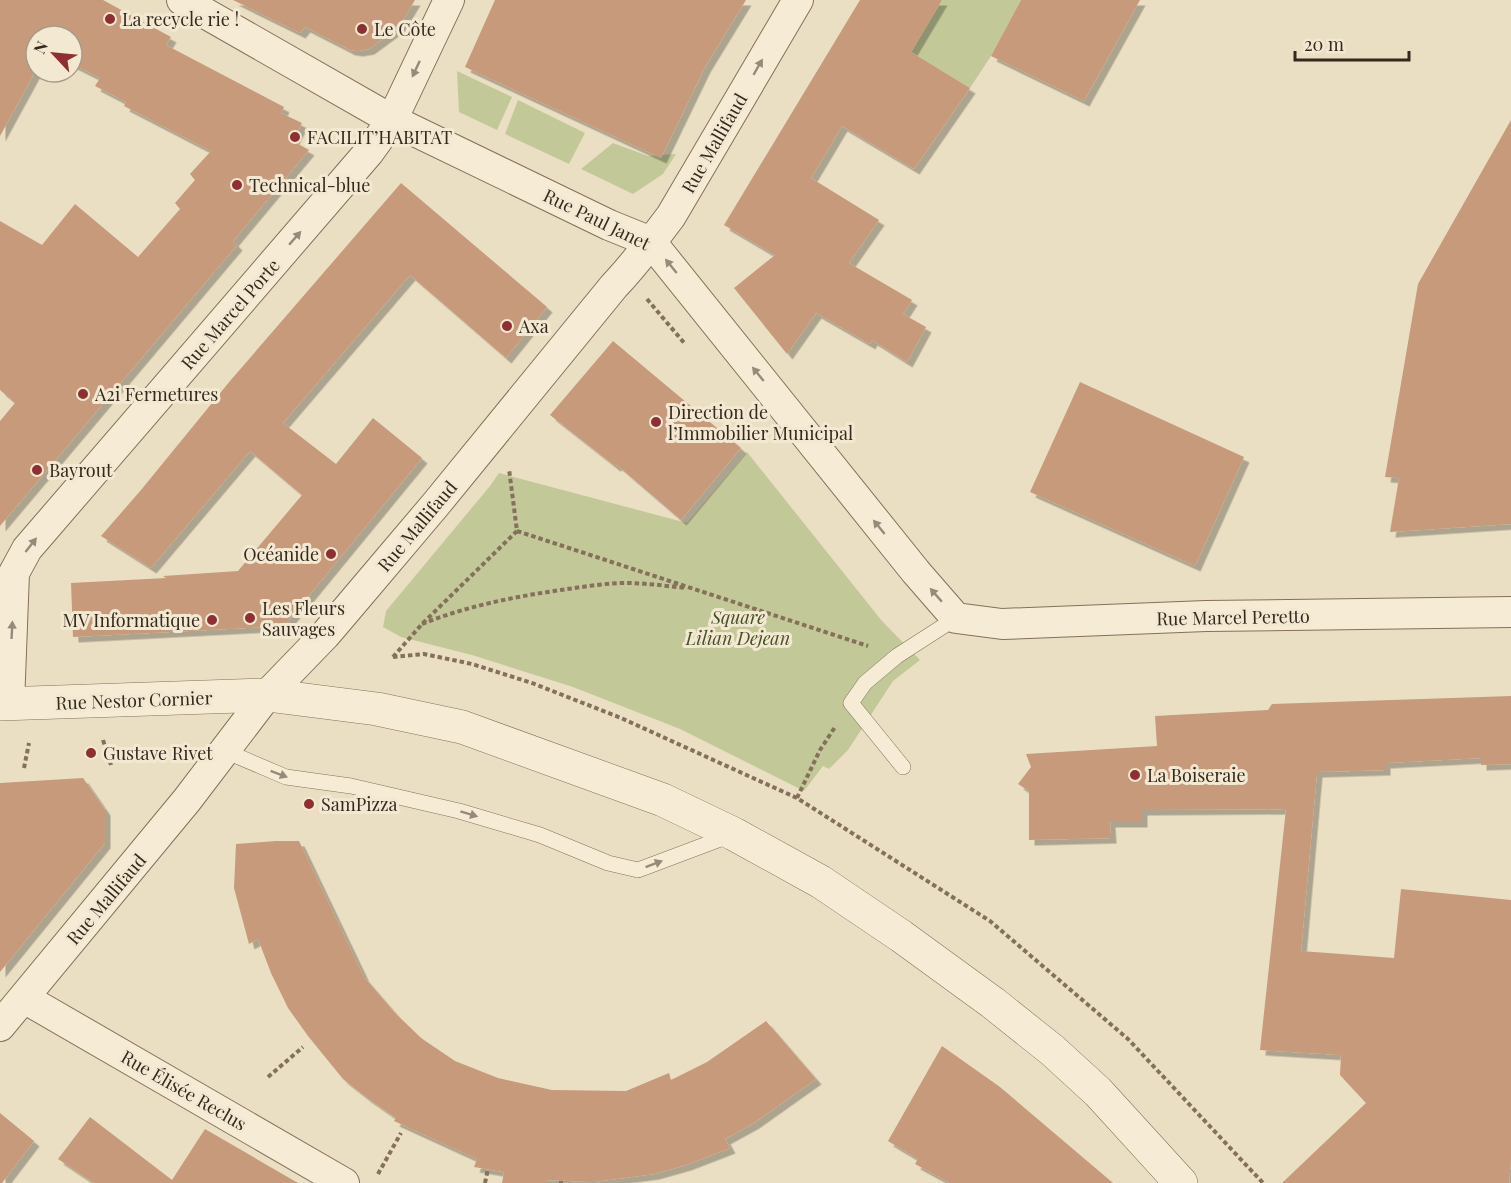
<svg xmlns="http://www.w3.org/2000/svg" width="1511" height="1183" viewBox="0 0 1511 1183" font-family="'Playfair Display',serif">
<defs>
<filter id="shadow"><feDropShadow dx="5.5" dy="5.5" stdDeviation="0" flood-color="#0004"/></filter>
</defs>
<rect width="100%" height="100%" fill="#ebdfc3"/>
<path fill="#c3c898" d="M 942,0 L 1021,0 L 991,56 L 970,88 L 911,52 Z
M 457,71 L 512,97 L 497,130 L 459,112 Z
M 518,100 L 585,133 L 569,164 L 505,134 Z
M 613,143 L 648,156 L 676,154 L 663,174 L 633,194 L 581,169 Z
M 747,452 L 882,621 L 920,660 L 893,681 L 848,750 L 829,769 L 823,766 L 804,791 L 680,729 L 573,687 L 472,655 L 401,637 L 383,627 L 386,611 L 490,486 L 499,473 L 687,523 Z"/>
<path fill="#c79a7b" filter="url(#shadow)" d="M 0,0 L 103,0 L 171,37 L 166,45 L 284,107 L 281,113 L 302,123 L 293,141 L 309,150 L 233,241 L 237,245 L 0,526 L 0,421 L 15,403 L 0,390 L 0,221 L 42,245 L 75,204 L 138,257 L 180,209 L 175,203 L 195,180 L 190,174 L 211,151 L 124,106 L 126,102 L 95,86 L 100,78 L 72,64 L 72,36 L 36,36 L 36,70 L 0,136 Z
M 233,0 L 415,0 L 399,27 L 369,49 L 358,51 L 350,50 L 305,27 L 300,33 Z
M 495,0 L 746,0 L 705,67 L 661,158 L 465,67 Z
M 860,0 L 942,0 L 911,52 L 970,88 L 914,169 L 842,126 L 811,178 L 879,220 L 849,263 L 912,300 L 903,314 L 926,327 L 907,362 L 872,340 L 870,344 L 816,313 L 787,354 L 734,288 L 775,255 L 724,225 Z
M 1021,0 L 1140,0 L 1084,101 L 991,56 Z
M 1511,120 L 1511,524 L 1390,532 L 1399,478 L 1385,477 L 1418,284 Z
M 401,183 L 547,307 L 506,358 L 410,275 L 283,423 L 336,464 L 373,418 L 422,458 L 284,626 L 73,637 L 71,583 L 166,578 L 163,576 L 238,571 L 302,495 L 250,451 L 151,568 L 101,536 L 141,490 L 230,381 Z
M 613,341 L 741,448 L 681,520 L 617,465 L 615,466 L 550,415 Z
M 1080,382 L 1244,457 L 1195,566 L 1030,492 Z
M 1511,696 L 1511,764 L 1481,765 L 1481,758 L 1385,763 L 1385,770 L 1317,772 L 1301,951 L 1394,958 L 1401,889 L 1511,900 L 1511,1157 L 1509,1183 L 1282,1183 L 1366,1103 L 1340,1075 L 1341,1055 L 1260,1050 L 1286,809 L 1142,810 L 1142,822 L 1110,822 L 1111,838 L 1029,840 L 1029,791 L 1018,784 L 1031,767 L 1026,754 L 1157,746 L 1155,716 L 1268,710 L 1272,704 Z
M 83,778 L 105,810 L 105,843 L 0,972 L 0,783 Z
M 276,841 L 299,841 L 364,977 L 396,1014 L 421,1038 L 455,1061 L 498,1078 L 552,1090 L 626,1091 L 669,1073 L 671,1080 L 707,1062 L 766,1021 L 816,1079 L 754,1123 L 725,1139 L 730,1148 L 686,1165 L 654,1174 L 593,1182 L 547,1180 L 547,1183 L 502,1183 L 504,1172 L 474,1167 L 477,1159 L 394,1121 L 396,1118 L 366,1097 L 343,1079 L 308,1036 L 288,1008 L 271,973 L 258,939 L 249,944 L 234,888 L 236,844 Z
M 942,1046 L 1000,1087 L 1113,1183 L 950,1183 L 915,1164 L 918,1159 L 888,1141 Z
M 0,1113 L 34,1141 L 2,1183 L 0,1183 Z
M 90,1117 L 172,1180 L 205,1129 L 298,1183 L 94,1183 L 58,1159 Z"/>
<g fill="none" stroke-linecap="round" stroke-linejoin="round">
<g stroke="#84705b" stroke-width="16">
<path id="service" d="M 225,751 L 286,777 L 351,786 L 459,811 L 540,835 L 608,863 L 638,870 L 731,835
M 903,767 L 851,703 L 865,683 L 897,656 L 956,618"/>
</g>
<g stroke="#84705b" stroke-width="32">
<path id="minor" d="M 182,0 L 392,120 L 609,225 L 651,242 L 916,572 L 956,618 L 1002,624 L 1206,616 L 1511,612
M 9,704 L 14,573 L 27,549 L 369,152 L 392,120 L 449,0
M 24,998 L 344,1183
M 0,1026 L 187,800 L 267,695 L 325,635 L 348,608 L 436,504 L 614,286 C 635,264 653,240 671,216 L 798,0"/>
</g>
<g stroke="#84705b" stroke-width="34">
<path id="tertiary" d="M 0,704 L 267,695 L 377,709 L 462,727 L 663,800 L 734,834 L 821,882 L 901,936 L 993,1003 L 1052,1050 L 1098,1092 L 1181,1183"/>
</g>
<path stroke="#84705b" stroke-width="4" stroke-dasharray="4.5 3" stroke-linecap="butt" d="M 647,299 L 685,344
M 517,531 L 868,646
M 422,624 C 467,606 513,597 561,590 C 582,587 605,583 626,583 C 646,583 666,586 686,588
M 393,657 L 424,654 L 472,664 L 532,683 L 621,718 L 797,798 L 990,921 L 1128,1039 L 1263,1183
M 393,657 L 422,624 L 517,531 L 509,469
M 103,740 L 111,765
M 24,768 L 29,743
M 797,798 L 820,750 L 835,727
M 268,1077 L 303,1047
M 378,1174 L 401,1133
M 561,1181 L 561,1183
M 485,1183 L 488,1169"/>
<use href="#service" stroke="#f6ecd6" stroke-width="15"/>
<use href="#minor" stroke="#f6ecd6" stroke-width="30"/>
<use href="#tertiary" stroke="#f6ecd6" stroke-width="33"/>
</g>
<defs><path id="oneway-solid" d="M-6-.8H1V-3.2L6.5 0L1 3.2V.8H-6Z" transform="scale(1.5)"/></defs>
<g fill="#968a7a">
<use href="#oneway-solid" transform="translate(758 67) rotate(-60)"/>
<use href="#oneway-solid" transform="translate(416 69) rotate(115)"/>
<use href="#oneway-solid" transform="translate(295 238) rotate(-49)"/>
<use href="#oneway-solid" transform="translate(671 266) rotate(-129)"/>
<use href="#oneway-solid" transform="translate(758 374) rotate(-129)"/>
<use href="#oneway-solid" transform="translate(879 527) rotate(-129)"/>
<use href="#oneway-solid" transform="translate(31 545) rotate(-52)"/>
<use href="#oneway-solid" transform="translate(936 595) rotate(-131)"/>
<use href="#oneway-solid" transform="translate(12 630) rotate(-87)"/>
<use href="#oneway-solid" transform="translate(279 774) rotate(21)"/>
<use href="#oneway-solid" transform="translate(469 814) rotate(17)"/>
<use href="#oneway-solid" transform="translate(654 864) rotate(-21)"/>
</g>
<g fill="#8f2f31" stroke="#f3e9d2" stroke-width="2">
<circle cx="110" cy="19" r="6"/>
<circle cx="362" cy="29" r="6"/>
<circle cx="295" cy="137" r="6"/>
<circle cx="237" cy="185" r="6"/>
<circle cx="507" cy="326" r="6"/>
<circle cx="83" cy="394" r="6"/>
<circle cx="656" cy="422" r="6"/>
<circle cx="37" cy="470" r="6"/>
<circle cx="331" cy="554" r="6"/>
<circle cx="250" cy="618" r="6"/>
<circle cx="212" cy="620" r="6"/>
<circle cx="91" cy="753" r="6"/>
<circle cx="1135" cy="775" r="6"/>
<circle cx="309" cy="804" r="6"/>
</g>
<g text-anchor="middle" dominant-baseline="central" stroke-width="6" stroke-linejoin="round" paint-order="stroke">
<g font-size="18" fill="#35291e" stroke="#f3e9d2" text-anchor="start">
<text x="122" y="19">La recycle rie !</text>
<text x="374" y="29">Le Côte</text>
<text x="307" y="137">FACILIT’HABITAT</text>
<text x="249" y="185">Technical-blue</text>
<text x="519" y="326">Axa</text>
<text x="95" y="394">A2i Fermetures</text>
<text x="668" y="412">Direction de<tspan x="668" dy="21">l’Immobilier Municipal</tspan></text>
<text x="49" y="470">Bayrout</text>
<text x="319" y="554" text-anchor="end">Océanide</text>
<text x="262" y="608">Les Fleurs<tspan x="262" dy="21">Sauvages</tspan></text>
<text x="200" y="620" text-anchor="end">MV Informatique</text>
<text x="103" y="753">Gustave Rivet</text>
<text x="1147" y="775">La Boiseraie</text>
<text x="321" y="804">SamPizza</text>
</g>
<g font-size="18" fill="#35291e" stroke="#f3e9d2">
<text transform="translate(714 143) rotate(-60)">Rue Mallifaud</text>
<text transform="translate(597 219) rotate(26)">Rue Paul Janet</text>
<text transform="translate(230 314) rotate(-49)">Rue Marcel Porte</text>
<text transform="translate(417 526) rotate(-50)">Rue Mallifaud</text>
<text transform="translate(1233 617) rotate(-1)">Rue Marcel Peretto</text>
<text transform="translate(134 700) rotate(-2)">Rue Nestor Cornier</text>
<text transform="translate(106 899) rotate(-50)">Rue Mallifaud</text>
<text transform="translate(184 1090) rotate(30)">Rue Élisée Reclus</text>
</g>
<g font-size="18" font-style="italic" fill="#465026" stroke="#f3e9d2">
<text x="738" y="617">Square<tspan x="738" dy="21">Lilian Dejean</tspan></text>
</g>
</g>
<g transform="translate(54 54) rotate(296)"><circle r="28" fill="#f3e9d2" stroke="#a79c8a" stroke-width="1.5"/>
<path d="M0-4.5L10 22L0 15L-10 22Z" fill="#8f2f31"/>
<text y="-9" font-size="16" font-weight="bold" text-anchor="middle" fill="#35291e">N</text>
</g>
<path d="M1295 51v9h114v-9" fill="none" stroke="#35291e" stroke-width="3"/>
<text x="1304" y="51" font-size="18" fill="#35291e" stroke="#f3e9d2" stroke-width="4.5" paint-order="stroke">20 m</text>
</svg>
